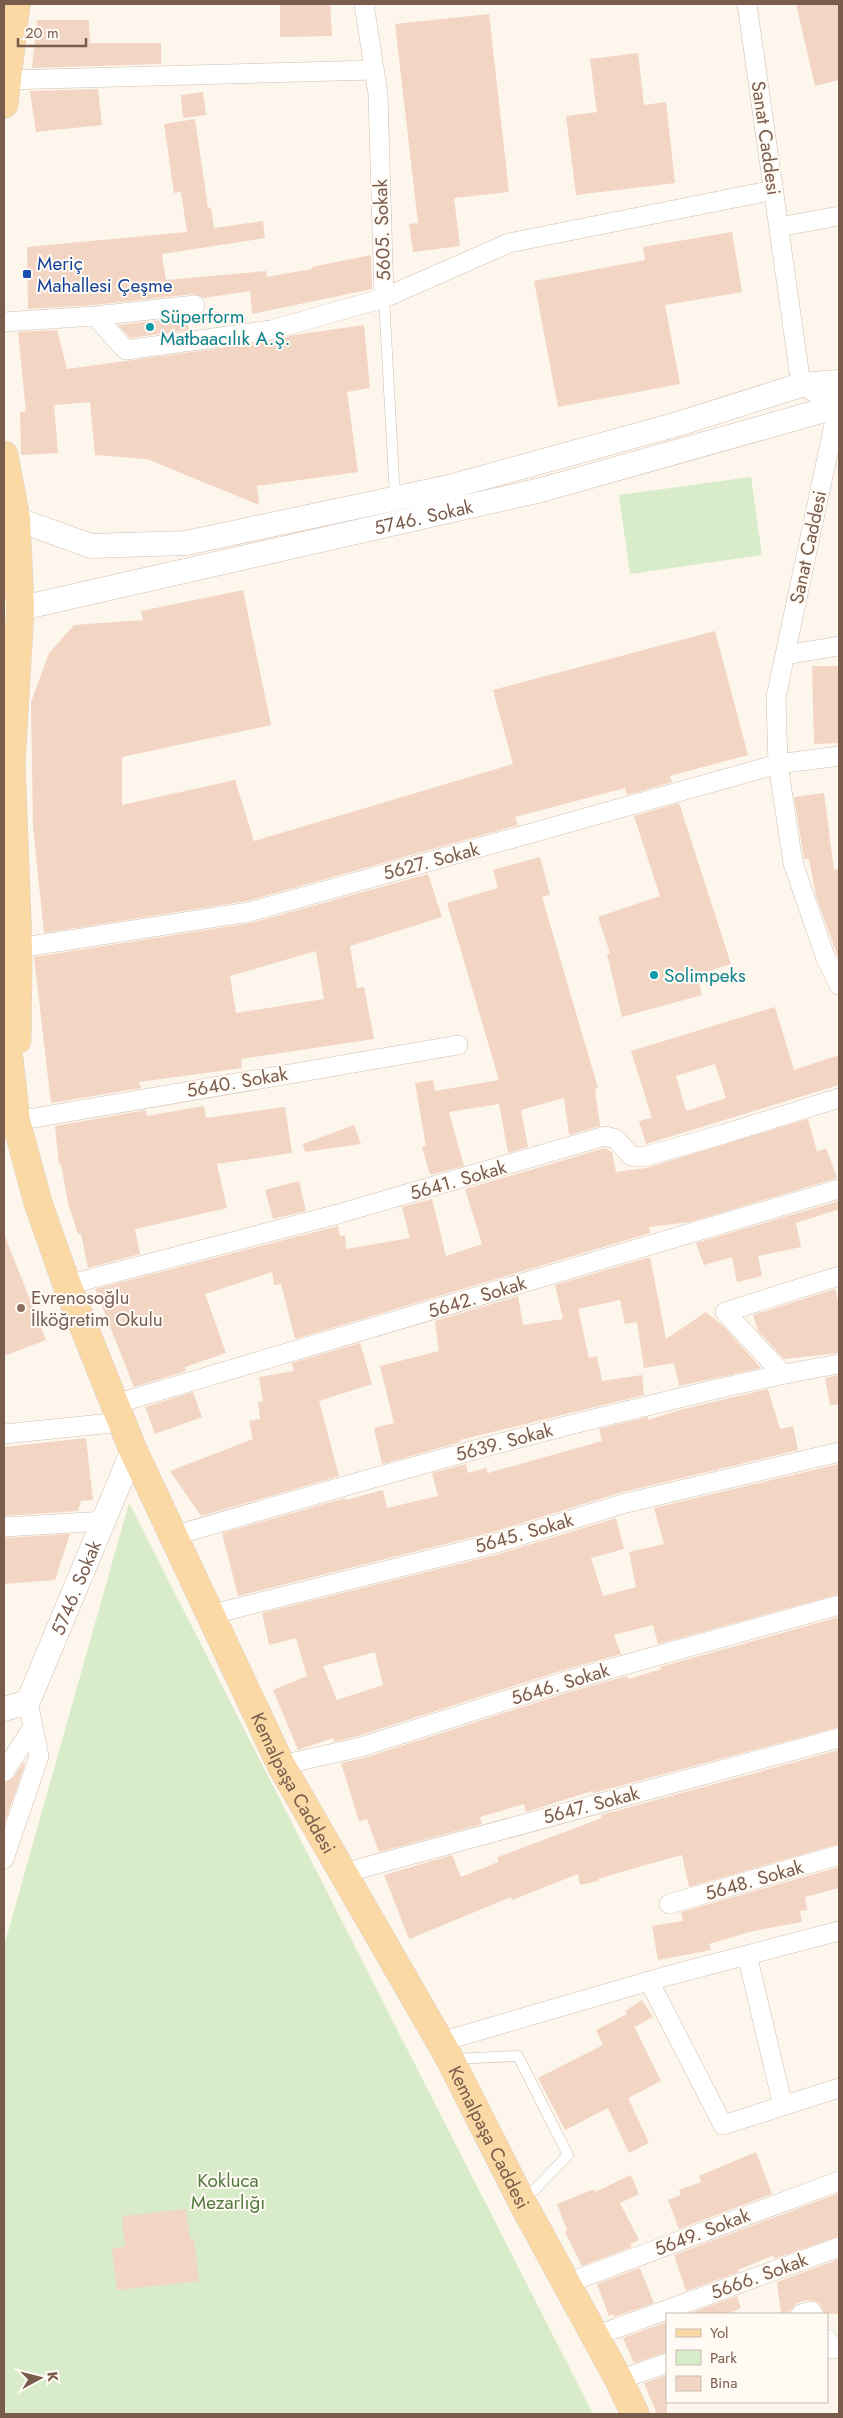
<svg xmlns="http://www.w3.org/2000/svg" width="843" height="2418" viewBox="0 0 843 2418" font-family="Jost,sans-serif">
<rect width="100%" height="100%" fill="#fdf6ec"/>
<path fill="#d8ecc9" d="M 751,477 L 762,555 L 630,574 L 619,495 Z
M 129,1503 L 593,2414 L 4,2414 L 4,1946 Z"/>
<path fill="#f3d5c3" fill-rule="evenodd" d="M 280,4 L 330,4 L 332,36 L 280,37 Z
M 796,4 L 839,4 L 839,80 L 815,86 Z
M 489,14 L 509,192 L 454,198 L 460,246 L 413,252 L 409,224 L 418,223 L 395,24 Z
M 37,20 L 89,20 L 90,43 L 161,43 L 161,64 L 32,68 Z
M 638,53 L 644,105 L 666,102 L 675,183 L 576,195 L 566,116 L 597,112 L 590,59 Z
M 98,89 L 102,125 L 36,132 L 30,91 Z
M 203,92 L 206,115 L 183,118 L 181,95 Z
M 195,119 L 208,208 L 211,207 L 214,228 L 263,221 L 265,238 L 162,254 L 166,280 L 266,271 L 267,277 L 312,269 L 312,267 L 371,255 L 372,289 L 252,314 L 250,291 L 204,298 L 194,294 L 94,305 L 28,309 L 27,247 L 187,232 L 181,192 L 174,193 L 164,124 Z
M 732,232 L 742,292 L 665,305 L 680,384 L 558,407 L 534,281 L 645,260 L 643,247 Z
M 187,317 L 189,330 L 130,338 L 118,325 Z
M 364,325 L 370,388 L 347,392 L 358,472 L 257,486 L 259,505 L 147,459 L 95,455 L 90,402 L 54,405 L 58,453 L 21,455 L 20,412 L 26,411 L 18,332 L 57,330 L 67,369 L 273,341 L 294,335 Z
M 243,590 L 271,725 L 122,757 L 122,805 L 235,780 L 254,841 L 513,764 L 493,690 L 715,631 L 748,755 L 670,776 L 672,782 L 627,795 L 625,788 L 515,817 L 518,825 L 247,901 L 44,933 L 33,826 L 31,702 L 49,653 L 74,625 L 143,620 L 141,611 Z
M 812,666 L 839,666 L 839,743 L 814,744 Z
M 824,793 L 834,870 L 839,869 L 839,960 L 816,896 L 809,859 L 804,859 L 794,797 Z
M 679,803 L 731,964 L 697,975 L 702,995 L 622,1017 L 607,954 L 610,953 L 598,917 L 660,896 L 634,816 Z
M 540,857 L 550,895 L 542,897 L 598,1088 L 595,1089 L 600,1126 L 569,1135 L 564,1098 L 521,1110 L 528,1147 L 508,1153 L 499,1104 L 449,1112 L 464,1166 L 430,1175 L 422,1147 L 426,1146 L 415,1083 L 433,1080 L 435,1091 L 499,1080 L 447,903 L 498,888 L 493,870 Z
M 428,874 L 442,917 L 350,946 L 357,988 L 364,987 L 374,1039 L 241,1059 L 242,1068 L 139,1082 L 141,1088 L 51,1103 L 34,957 L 251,923 ZM 316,951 L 324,999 L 236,1013 L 230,976 Z
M 775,1007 L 794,1070 L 839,1055 L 839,1085 L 646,1144 L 639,1121 L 652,1118 L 631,1051 ZM 715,1064 L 726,1098 L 686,1111 L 676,1076 Z
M 204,1106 L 206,1118 L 285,1107 L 292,1153 L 217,1164 L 227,1208 L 135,1229 L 140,1254 L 88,1268 L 81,1234 L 78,1234 L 68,1203 L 61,1164 L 59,1165 L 55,1126 L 146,1110 L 147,1116 Z
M 808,1119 L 817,1152 L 826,1148 L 837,1178 L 690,1222 L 649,1227 L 650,1233 L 295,1339 L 281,1284 L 274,1285 L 272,1272 L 205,1294 L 226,1353 L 185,1367 L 186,1371 L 134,1387 L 95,1289 L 338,1226 L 340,1236 L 345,1235 L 346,1249 L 410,1238 L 402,1207 L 432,1199 L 446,1256 L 482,1244 L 465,1189 L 605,1148 L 612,1152 L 616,1172 L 646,1168 Z
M 354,1125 L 361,1144 L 305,1152 L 303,1144 Z
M 299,1181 L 306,1211 L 273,1219 L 265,1190 Z
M 839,1201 L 839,1209 L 796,1223 L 801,1247 L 758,1256 L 762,1276 L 737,1282 L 732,1257 L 704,1265 L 696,1243 Z
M 4,1234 L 46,1340 L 4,1356 Z
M 650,1257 L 666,1339 L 706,1312 L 724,1327 L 761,1368 L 679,1386 L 674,1363 L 644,1368 L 637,1322 L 625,1324 L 620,1300 L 578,1309 L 589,1358 L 597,1356 L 602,1381 L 642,1375 L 644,1395 L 460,1440 L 461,1442 L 382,1464 L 374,1428 L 394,1423 L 380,1366 L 439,1351 L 435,1321 L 518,1296 L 523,1325 L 563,1319 L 555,1285 Z
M 835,1289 L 839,1304 L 839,1353 L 784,1359 L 758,1331 L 753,1315 Z
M 360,1343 L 372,1384 L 319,1401 L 339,1476 L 201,1516 L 170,1471 L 253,1439 L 249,1421 L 260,1419 L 258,1402 L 263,1401 L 259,1377 L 294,1371 L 292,1363 Z
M 839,1375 L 839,1405 L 830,1405 L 825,1378 Z
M 768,1389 L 780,1429 L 793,1426 L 798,1450 L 619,1493 L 493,1532 L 238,1596 L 222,1533 L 345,1498 L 346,1500 L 383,1490 L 387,1508 L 438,1496 L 432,1473 L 466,1464 L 468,1473 L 486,1468 L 488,1473 L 602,1441 L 599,1429 L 648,1417 L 648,1420 L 683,1409 Z
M 193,1392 L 202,1417 L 155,1434 L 145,1407 Z
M 86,1438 L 93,1500 L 81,1501 L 78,1511 L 4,1516 L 4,1447 Z
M 839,1464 L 839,1594 L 658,1644 L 653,1625 L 614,1635 L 621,1654 L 560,1671 L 358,1736 L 334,1742 L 333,1738 L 298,1750 L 273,1690 L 307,1676 L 296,1638 L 269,1645 L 262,1613 L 499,1554 L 616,1518 L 624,1549 L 591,1558 L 603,1596 L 636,1587 L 629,1552 L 664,1544 L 654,1508 ZM 375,1652 L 383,1685 L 337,1700 L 323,1666 Z
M 70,1534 L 55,1580 L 4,1584 L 4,1538 Z
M 839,1617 L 839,1727 L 593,1793 L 592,1791 L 526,1812 L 524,1804 L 480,1817 L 482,1824 L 379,1852 L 367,1819 L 359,1821 L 341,1763 L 364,1758 L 566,1693 L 627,1676 L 629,1679 L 661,1669 L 660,1667 Z
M 839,1750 L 839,1844 L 689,1887 L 682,1855 L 642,1866 L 598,1879 L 599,1881 L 580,1885 L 578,1874 L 512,1900 L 511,1897 L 409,1939 L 384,1875 L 452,1855 L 461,1877 L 498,1862 L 498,1857 L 602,1818 L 601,1815 Z
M 23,1763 L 25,1764 L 4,1825 L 4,1783 L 13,1778 Z
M 839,1867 L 839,1888 L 805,1897 L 807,1910 L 800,1911 L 802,1922 L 753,1931 L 709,1944 L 711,1950 L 658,1960 L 652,1926 L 683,1921 L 681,1912 Z
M 642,2000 L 653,2017 L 635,2027 L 633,2024 L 661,2081 L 628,2098 L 649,2143 L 629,2153 L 608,2108 L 565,2130 L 538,2078 L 603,2045 L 596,2030 L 627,2014 L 625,2011 Z
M 756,2152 L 772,2194 L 679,2229 L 668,2200 L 681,2195 L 679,2190 L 701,2182 L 699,2176 Z
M 631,2175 L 639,2194 L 620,2203 L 639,2240 L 630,2244 L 632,2247 L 582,2266 L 565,2232 L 567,2230 L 557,2204 L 594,2189 L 595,2192 Z
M 839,2193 L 839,2236 L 774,2259 L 774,2255 L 738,2270 L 739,2272 L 686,2291 L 674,2255 Z
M 186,2209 L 190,2239 L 194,2239 L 199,2281 L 117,2290 L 112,2248 L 125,2247 L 122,2216 Z
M 839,2259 L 839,2314 L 824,2314 L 820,2304 L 815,2301 L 808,2300 L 797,2303 L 790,2311 L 781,2314 L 777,2282 Z
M 640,2268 L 654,2303 L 614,2317 L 613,2314 L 609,2316 L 597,2284 Z
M 737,2296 L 741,2308 L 727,2314 L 693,2314 L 693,2312 Z
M 667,2322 L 667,2352 L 634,2363 L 623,2338 Z
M 667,2375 L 667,2414 L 657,2414 L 644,2383 Z"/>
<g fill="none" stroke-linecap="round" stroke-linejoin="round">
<g stroke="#d1beb0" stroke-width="11">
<path id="service" d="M 384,298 L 395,498
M 453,2059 L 518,2056 L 568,2155 L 523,2202"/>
</g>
<g stroke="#d1beb0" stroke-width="20">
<path id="minor" d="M 747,4 L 801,385 L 838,406 L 776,697 L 778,764 L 793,863 L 825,956 L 839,985
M 7,80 L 374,70
M 779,227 L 839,216
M 384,298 L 509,243 L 774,190
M 95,316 L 126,350 L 271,330 L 384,298 L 378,94 L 364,4
M 4,322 L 95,316 L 195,305
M 785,655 L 839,646
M 18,948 L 249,912 L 778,764 L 839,756
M 16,1121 L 458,1045
M 67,1285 L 338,1214 L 605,1136 L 616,1139 L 631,1156 L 643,1157 L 724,1134 L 839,1098
M 782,1373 L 725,1312 L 839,1276
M 115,1404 L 839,1189
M 4,1434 L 121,1422
M 4,1527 L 105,1521
M 173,1536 C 330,1490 487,1444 647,1406 C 711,1390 774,1375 839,1364
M 209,1615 L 496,1543 L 622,1504 L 839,1452
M 281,1765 L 361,1747 L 563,1682 L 839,1605
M 4,1772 L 33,1727
M 4,1859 L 39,1756 L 28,1702
M 344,1873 L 839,1738
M 669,1904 L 839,1855
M 747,1955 L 783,2106
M 649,1981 L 723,2125 L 839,2088
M 440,2042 L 663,1977 L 839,1931
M 565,2284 L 839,2181
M 801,2314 L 811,2311 L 813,2314
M 595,2336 L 839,2247
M 827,2339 L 833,2349 L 839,2347
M 619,2380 L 667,2363"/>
</g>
<g stroke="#d1beb0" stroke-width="25">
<g id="tertiary">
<path d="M 4,520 L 16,519 L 91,546 L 186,543 L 449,487 L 678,424 L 801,385 L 839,382"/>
<path id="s1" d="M 4,612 L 541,490 L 839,406"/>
<path id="s2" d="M 4,1709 L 28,1702 L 133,1450"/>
</g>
</g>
<g stroke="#dad1cd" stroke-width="29">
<g id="primary">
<path d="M 4,104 L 16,4"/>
<path d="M 4,455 L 16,519 L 20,609 L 11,764 L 18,948 L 17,1040"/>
<path id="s3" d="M 4,1016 L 16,1121 L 38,1203 L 67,1285 L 133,1450 L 281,1765 L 450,2059 L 522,2202 L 619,2380 L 635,2414"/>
</g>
</g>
<use href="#service" stroke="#fff" stroke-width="10"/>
<use href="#minor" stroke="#fff" stroke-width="19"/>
<use href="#tertiary" stroke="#fff" stroke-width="24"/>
<use href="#primary" stroke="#fbd9a5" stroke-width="28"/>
</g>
<rect fill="#1a4fb4" stroke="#fffaf3" stroke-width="2" x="22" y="269" width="10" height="10" rx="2.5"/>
<g fill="#0f9aa8" stroke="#fffaf3" stroke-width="2">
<circle cx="150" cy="327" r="5"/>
<circle cx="654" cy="975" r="5"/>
</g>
<circle fill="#8d6e63" stroke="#fffaf3" stroke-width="2" cx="21" cy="1308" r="5"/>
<g text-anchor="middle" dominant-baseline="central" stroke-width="4" stroke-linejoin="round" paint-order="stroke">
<g font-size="19" fill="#7a5c4d" stroke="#fffaf3">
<text transform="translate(766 138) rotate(82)">Sanat Caddesi</text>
<text transform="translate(382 230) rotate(-92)">5605. Sokak</text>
<text stroke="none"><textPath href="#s1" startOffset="430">5746. Sokak</textPath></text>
<text transform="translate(808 547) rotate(-78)">Sanat Caddesi</text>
<text transform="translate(431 861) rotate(-15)">5627. Sokak</text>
<text transform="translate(237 1082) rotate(-10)">5640. Sokak</text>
<text transform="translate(458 1180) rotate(-16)">5641. Sokak</text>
<text transform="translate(477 1297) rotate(-17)">5642. Sokak</text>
<text transform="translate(504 1442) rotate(-15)">5639. Sokak</text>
<text transform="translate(524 1533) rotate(-16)">5645. Sokak</text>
<text stroke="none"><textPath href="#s2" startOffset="149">5746. Sokak</textPath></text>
<text transform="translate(560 1684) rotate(-17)">5646. Sokak</text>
<text stroke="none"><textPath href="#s3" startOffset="825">Kemalpaşa Caddesi</textPath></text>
<text transform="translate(591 1805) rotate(-15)">5647. Sokak</text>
<text transform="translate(754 1880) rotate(-16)">5648. Sokak</text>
<text stroke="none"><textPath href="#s3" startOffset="1230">Kemalpaşa Caddesi</textPath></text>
<text transform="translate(702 2232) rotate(-21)">5649. Sokak</text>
<text transform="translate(759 2276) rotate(-20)">5666. Sokak</text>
</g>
<g font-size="19" fill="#164399" stroke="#fffaf3" text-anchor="start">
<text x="37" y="263">Meriç<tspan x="37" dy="22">Mahallesi Çeşme</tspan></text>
</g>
<g font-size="19" fill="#0d838f" stroke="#fffaf3" text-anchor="start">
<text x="160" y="316">Süperform<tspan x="160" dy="22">Matbaacılık A.Ş.</tspan></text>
<text x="664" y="975">Solimpeks</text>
</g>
<g font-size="19" fill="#785e54" stroke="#fffaf3" text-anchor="start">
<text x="31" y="1297">Evrenosoğlu<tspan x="31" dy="22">İlköğretim Okulu</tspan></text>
</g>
<g font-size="19" fill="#537a41" stroke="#fffaf3">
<text x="228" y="2180">Kokluca<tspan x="228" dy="22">Mezarlığı</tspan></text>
</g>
</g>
<rect width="843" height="2418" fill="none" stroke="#7a5c4d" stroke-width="10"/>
<rect x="666" y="2313" width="162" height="90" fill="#fffaf3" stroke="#cabbb1"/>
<rect x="676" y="2329" width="25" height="8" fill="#fbd9a5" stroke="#cabbb1"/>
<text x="710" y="2338" font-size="15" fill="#7a5c4d">Yol</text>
<rect x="676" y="2350" width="25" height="15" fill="#d8ecc9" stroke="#cabbb1"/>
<text x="710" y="2363" font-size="15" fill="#7a5c4d">Park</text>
<rect x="676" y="2376" width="25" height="15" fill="#f3d5c3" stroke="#cabbb1"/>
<text x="710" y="2388" font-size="15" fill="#7a5c4d">Bina</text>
<g transform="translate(40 2378) rotate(83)" stroke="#fffaf3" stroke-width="4" paint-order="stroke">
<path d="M0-4L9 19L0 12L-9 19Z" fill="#7a5c4d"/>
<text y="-8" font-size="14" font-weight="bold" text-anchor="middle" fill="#7a5c4d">K</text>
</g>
<path d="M18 38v8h68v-8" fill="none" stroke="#7a5c4d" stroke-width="2.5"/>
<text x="25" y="38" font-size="15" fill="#7a5c4d" stroke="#fffaf3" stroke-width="4" paint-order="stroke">20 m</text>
</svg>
